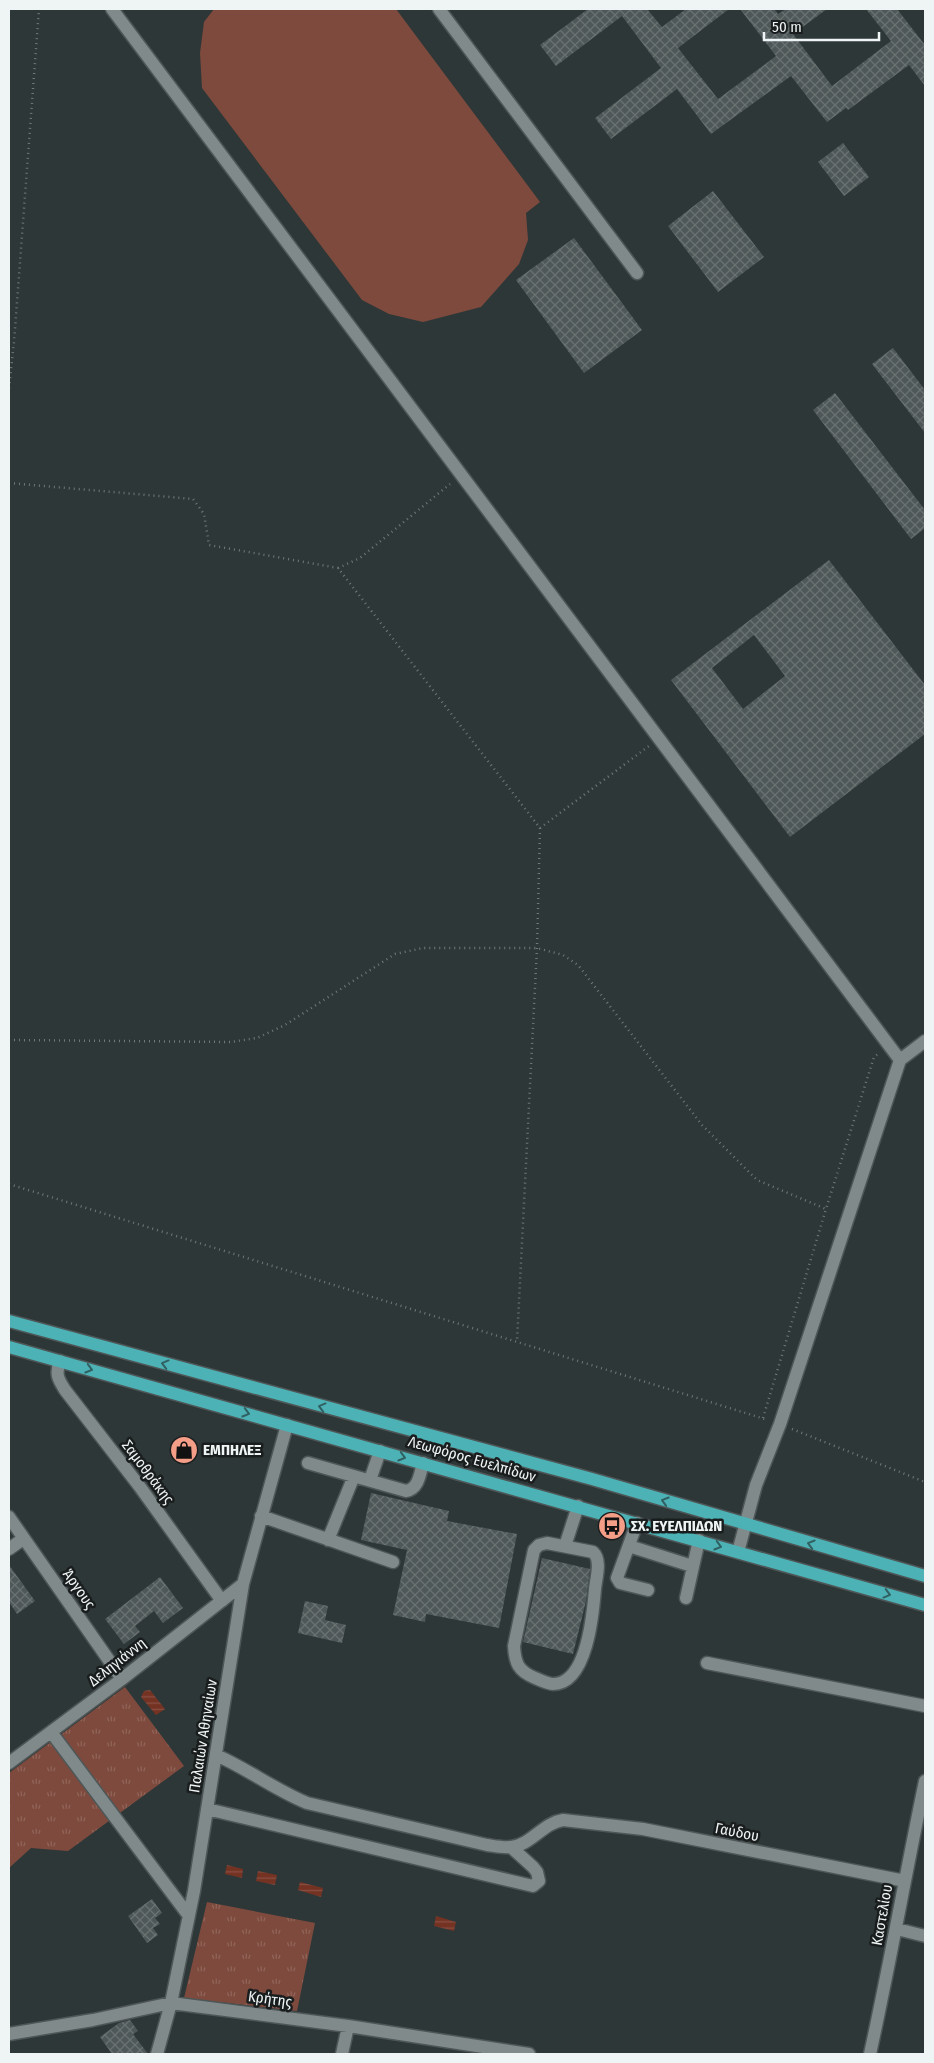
<svg xmlns="http://www.w3.org/2000/svg" width="934" height="2063" viewBox="0 0 934 2063" font-family="'Fira Sans Condensed',sans-serif">
<defs>
<pattern id="grass-tufts" width="24" height="20" patternUnits="userSpaceOnUse" patternTransform="scale(1.25)"><rect width="24" height="20" fill="#7e4a3d"/><path d="M3 7l-1-3M5 7V3M7 7l1-3M15 17l-1-3M17 17v-4M19 17l1-3" fill="none" stroke="#91655a"/></pattern>
<pattern id="water-rules" width="6" height="5" patternUnits="userSpaceOnUse" patternTransform="scale(1.25)"><rect width="6" height="5" fill="#743222"/><path d="M0 2.5h6" fill="none" stroke="#885043"/></pattern>
<pattern id="building-cross-hatch" width="8" height="8" patternUnits="userSpaceOnUse" patternTransform="scale(1.25)"><rect width="8" height="8" fill="#4f5858"/><path d="M0 0l8 8M0 8l8-8" fill="none" stroke="#697171"/></pattern>
</defs>
<rect width="100%" height="100%" fill="#2e3737"/>
<path fill="url(#grass-tufts)" d="M 125,1687 L 184,1766 L 68,1851 L 31,1848 L 9,1868 L 9,1773 Z
M 207,1902 L 315,1923 L 297,2011 L 184,1998 Z"/>
<path fill="#7e4a3d" d="M 214,9 L 396,9 L 540,202 L 526,213 L 528,240 L 519,264 L 481,307 L 423,322 L 389,314 L 362,300 L 202,88 L 200,53 L 204,22 Z"/>
<path fill="url(#water-rules)" d="M 150,1690 L 165,1709 L 156,1715 L 141,1697 L 144,1691 Z
M 227,1865 L 243,1869 L 242,1878 L 225,1874 Z
M 258,1871 L 277,1875 L 275,1885 L 256,1881 Z
M 300,1882 L 323,1888 L 321,1897 L 298,1890 Z
M 436,1916 L 456,1922 L 454,1931 L 434,1926 Z"/>
<path fill="url(#building-cross-hatch)" fill-rule="evenodd" d="M 588,9 L 647,9 L 662,27 L 686,9 L 729,9 L 678,48 L 718,99 L 776,56 L 740,9 L 774,9 L 778,14 L 786,9 L 827,9 L 793,34 L 832,86 L 891,41 L 866,9 L 897,9 L 925,45 L 925,86 L 909,65 L 848,110 L 846,108 L 827,122 L 791,76 L 711,134 L 677,89 L 611,139 L 595,118 L 661,68 L 622,16 L 556,66 L 540,45 Z
M 843,143 L 869,177 L 844,196 L 818,162 Z
M 713,191 L 764,257 L 718,292 L 668,226 Z
M 574,238 L 642,330 L 584,373 L 516,280 Z
M 893,348 L 925,390 L 925,433 L 872,364 Z
M 835,393 L 925,510 L 925,528 L 911,539 L 813,410 Z
M 829,560 L 925,685 L 925,734 L 790,837 L 671,680 ZM 754,635 L 785,676 L 743,709 L 712,668 Z
M 371,1493 L 449,1511 L 447,1521 L 517,1534 L 499,1628 L 426,1614 L 425,1622 L 393,1615 L 407,1550 L 361,1540 Z
M 542,1558 L 590,1569 L 586,1601 L 573,1654 L 523,1642 Z
M 9,1565 L 35,1601 L 17,1614 L 9,1602 Z
M 160,1577 L 183,1608 L 163,1623 L 154,1611 L 135,1626 L 140,1632 L 124,1644 L 105,1619 Z
M 305,1601 L 328,1606 L 325,1620 L 346,1625 L 342,1643 L 298,1633 Z
M 152,1899 L 162,1913 L 155,1918 L 160,1924 L 153,1928 L 158,1935 L 147,1943 L 128,1916 Z
M 130,2020 L 138,2031 L 133,2034 L 148,2054 L 112,2054 L 100,2037 L 119,2023 Z"/>
<g fill="none" stroke-linecap="round" stroke-linejoin="round">
<g stroke="#4e5657" stroke-width="15">
<path id="minor" d="M 112,9 L 900,1060 L 780,1424 L 756,1485 L 738,1552
M 439,9 L 637,273
M 900,1060 L 925,1041
M 60,1361 C 55,1374 58,1379 65,1390 L 140,1487 L 222,1601
M 308,1463 L 406,1491 C 419,1489 420,1473 423,1463
M 370,1480 L 380,1451
M 261,1516 L 393,1562
M 9,1517 L 122,1679
M 637,1523 L 617,1578 L 620,1583 L 648,1590
M 328,1540 L 354,1476
M 547,1543 L 593,1552 C 602,1560 596,1578 595,1589 C 593,1614 587,1684 553,1684 C 548,1684 540,1680 535,1678 C 518,1671 515,1663 514,1646 L 534,1550 L 539,1545 Z
M 565,1546 L 578,1506
M 629,1546 L 692,1566
M 9,1549 L 23,1539
M 686,1598 L 699,1540
M 707,1663 L 925,1706
M 51,1732 L 189,1916
M 216,1755 C 248,1769 275,1790 307,1803 L 487,1845 C 494,1846 503,1848 511,1847 C 531,1845 543,1823 563,1820 L 643,1829 L 905,1881
M 9,1763 L 122,1679 L 243,1584
M 207,1809 L 533,1886 L 539,1881 L 537,1872 L 533,1867 L 511,1847
M 897,1929 L 925,1936
M 9,2034 L 93,2020 L 171,2003 L 348,2026 L 529,2054
M 157,2054 L 171,2003 L 194,1891 L 243,1584 L 287,1425
M 342,2054 L 348,2026
M 870,2054 C 890,1963 906,1872 925,1781"/>
</g>
<g stroke="#4e5657" stroke-width="15">
<path id="major" d="M 9,1321 L 592,1479 L 925,1576
M 9,1347 L 925,1605"/>
</g>
<path stroke="#707878" stroke-width="2.5" stroke-dasharray="1 4" stroke-linecap="butt" d="M 9,388 L 14,342 L 39,9
M 9,483 L 193,499 L 204,514 L 209,545 L 338,568 L 540,828 L 537,948 L 517,1341
M 338,568 L 360,558 L 450,484
M 540,828 L 649,746
M 9,1040 L 231,1042 L 257,1038 L 285,1025 L 395,954 L 423,948 L 537,948 L 563,955 L 578,965 L 702,1125 L 757,1180 L 826,1209 L 874,1057 L 878,1054
M 9,1184 L 768,1420
M 763,1418 L 826,1209
M 792,1429 L 925,1482"/>
<use href="#minor" stroke="#808a8b" stroke-width="12"/>
<use href="#major" stroke="#4cb2b5" stroke-width="12"/>
</g>
<defs><path id="oneway-chevron" d="M-2-3.5L2.5 0L-2 3.5" fill="none" stroke-width="1.6" stroke-linecap="round" stroke-linejoin="round" transform="scale(1.25)"/></defs>
<g stroke="#306062">
<use href="#oneway-chevron" transform="translate(165 1364) rotate(-165)"/>
<use href="#oneway-chevron" transform="translate(89 1369) rotate(16)"/>
<use href="#oneway-chevron" transform="translate(322 1407) rotate(-165)"/>
<use href="#oneway-chevron" transform="translate(246 1413) rotate(16)"/>
<use href="#oneway-chevron" transform="translate(402 1457) rotate(16)"/>
<use href="#oneway-chevron" transform="translate(665 1501) rotate(-163)"/>
<use href="#oneway-chevron" transform="translate(811 1544) rotate(-164)"/>
<use href="#oneway-chevron" transform="translate(718 1546) rotate(16)"/>
<use href="#oneway-chevron" transform="translate(887 1594) rotate(15)"/>
</g>
<defs>
<g id="shop-disc" transform="scale(1.4375)"><circle r="9.5" fill="#f49e88" stroke="#1a1d1e"/><path d="M-5-2.5h2.3a2.7 3.5 0 0 1 5.4 0H5L5.5 6h-11ZM-1.5-2.5h3a1.5 2.3 0 0 0-3 0Z" fill="#111"/></g>
<g id="bus-disc" transform="scale(1.4375)"><circle r="9.5" fill="#f49e88" stroke="#1a1d1e"/><path d="M-5-6H5V4H4V6H2V4H-2V6H-4V4H-5ZM-3.5-4V0h7V-4ZM-3.5 1.2v1.5H-2V1.2ZM2 1.2v1.5H3.5V1.2Z" fill="#111"/></g>
</defs>
<g fill-rule="evenodd">
<use href="#shop-disc" x="184" y="1450"/>
<use href="#bus-disc" x="612" y="1526"/>
</g>
<g text-anchor="middle" dominant-baseline="central" stroke-width="5" stroke-linejoin="round" paint-order="stroke">
<g font-size="15" font-weight="bold" fill="#eff5f5" stroke="#1a1d1e" text-anchor="start">
<text x="203" y="1450">ΕΜΠΗΛΕΞ</text>
<text x="631" y="1526">ΣΧ. ΕΥΕΛΠΙΔΩΝ</text>
</g>
<g font-size="15" fill="#eff5f5" stroke="#1a1d1e">
<text transform="translate(472 1459) rotate(16)">Λεωφόρος Ευελπίδων</text>
<text transform="translate(148 1472) rotate(53)">Σαμοθράκης</text>
<text transform="translate(79 1589) rotate(55)">Άργους</text>
<text transform="translate(117 1662) rotate(-38)">Δεληγιάννη</text>
<text transform="translate(203 1736) rotate(-81)">Παλαιών Αθηναίων</text>
<text transform="translate(737 1832) rotate(11)">Γαύδου</text>
<text transform="translate(882 1915) rotate(-80)">Καστελίου</text>
<text transform="translate(270 1999) rotate(8)">Κρήτης</text>
</g>
</g>
<rect width="934" height="2063" fill="none" stroke="#eff5f5" stroke-width="20"/>
<path d="M764 32v8h115v-8" fill="none" stroke="#eff5f5" stroke-width="2.5"/>
<text x="772" y="32" font-size="15" fill="#eff5f5" stroke="#1a1d1e" stroke-width="4" paint-order="stroke">50 m</text>
</svg>
